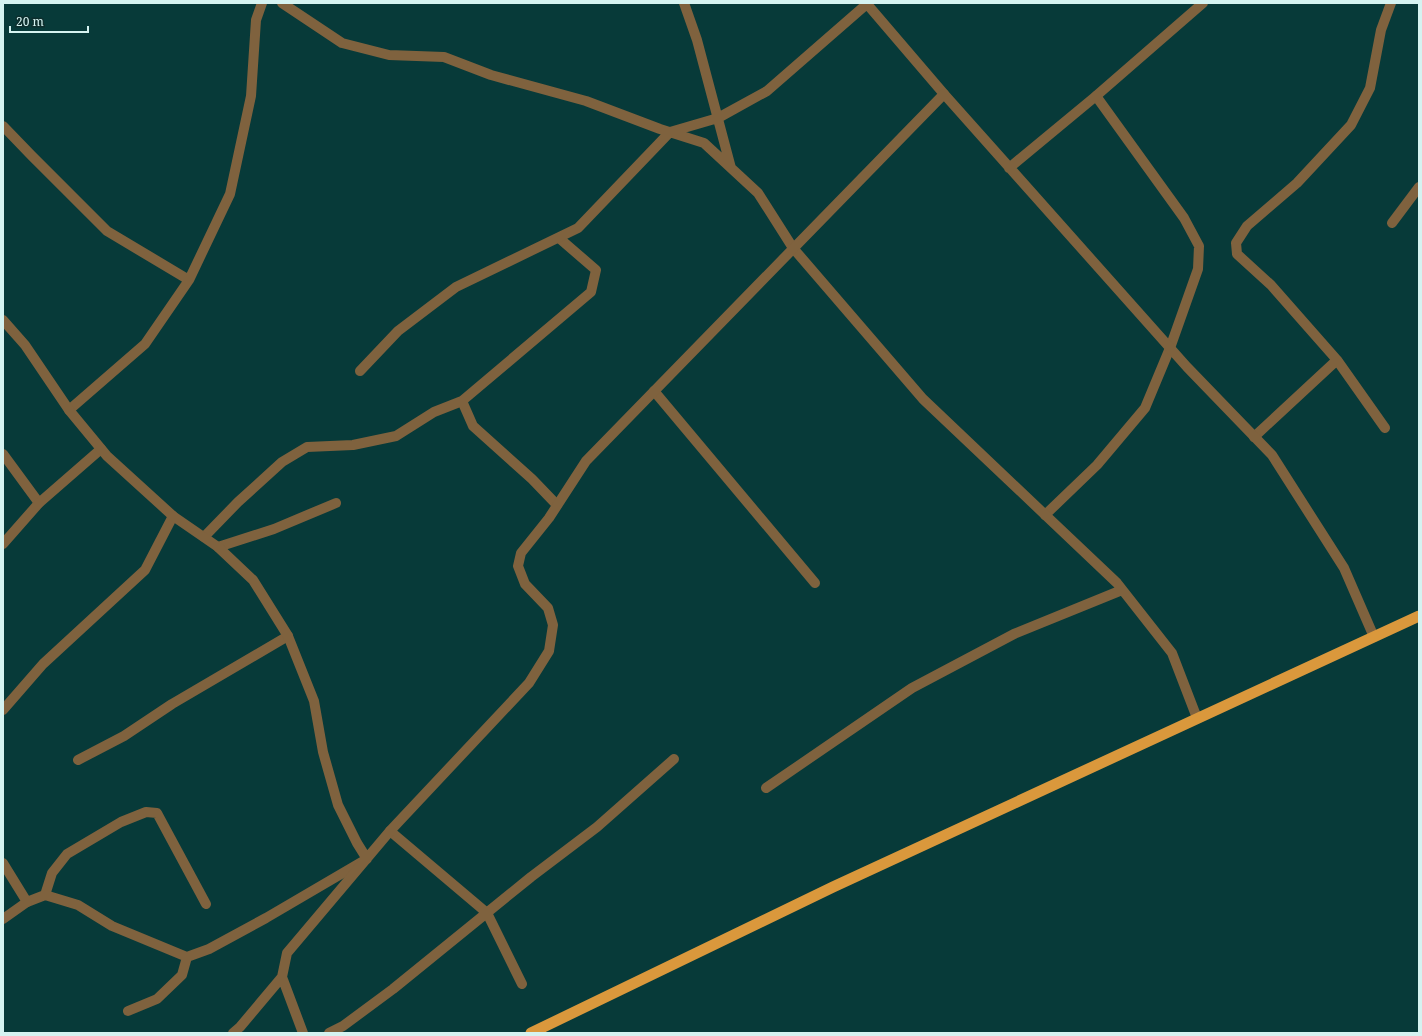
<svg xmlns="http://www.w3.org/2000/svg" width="1422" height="1036" viewBox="0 0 1422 1036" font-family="'Noto Serif',serif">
<rect width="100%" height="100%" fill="#073a39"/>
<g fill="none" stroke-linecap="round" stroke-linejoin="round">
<path stroke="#7f623e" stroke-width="10" d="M 3,454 L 39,503
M 557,505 L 532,479 L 473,426 L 462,401 L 591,292 L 596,270 L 559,238
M 1045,515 L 1097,465 L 1145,408 L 1170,348 L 1198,269 L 1199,246 L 1184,218 L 1096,96
M 204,537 L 238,502 L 282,462 L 307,447 L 353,445 L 396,436 L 434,412 L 462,401
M 218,547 L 274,529 L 336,503
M 3,710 L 43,664 L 145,570 L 173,516
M 78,760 L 124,736 L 172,704 L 288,636
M 390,831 L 487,913 L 522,984
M 45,895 L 52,873 L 67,854 L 121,822 L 146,812 L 157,813 L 206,904
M 27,902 L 45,895 L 78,905 L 112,926 L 187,957 L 209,949 L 266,918 L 365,860
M 128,1011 L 157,999 L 182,975 L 187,957
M 329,1033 L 343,1026 L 393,989 L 531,877 L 597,827 L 674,759"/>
<path stroke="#7f623e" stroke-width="10" d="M 282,3 L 342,43 L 389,55 L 444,57 L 491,75 L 586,101 L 660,129 L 704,143 L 758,193 L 793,248 L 923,399 L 1117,583 L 1172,653 L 1197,718
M 684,3 L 697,40 L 731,168
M 867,4 L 944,94
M 3,126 L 31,155 L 107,231 L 189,280
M 1392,223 L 1419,187
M 360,371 L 398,331 L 456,287 L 578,228 L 670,132 L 718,118 L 767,91 L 868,3
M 654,391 L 815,583
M 69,410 L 145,344 L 189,280 L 230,194 L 251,96 L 256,20 L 262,3
M 1385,428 L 1337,360 L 1271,285 L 1237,254 L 1236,243 L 1247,226 L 1297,183 L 1351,125 L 1370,88 L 1381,30 L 1391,3
M 1254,437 L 1337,360
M 3,544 L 39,503 L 101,449
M 766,788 L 912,688 L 1014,634 L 1122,590
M 3,863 L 27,902 L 3,919"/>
<path stroke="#7f623e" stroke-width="10" d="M 1009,168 L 1096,96 L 1203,3
M 3,320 L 25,345 L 69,410 L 107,456 L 173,516 L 218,547 L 253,580 L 288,636 L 314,701 L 323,752 L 338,805 L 357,843 L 367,859
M 233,1033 L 240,1027 L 282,977
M 303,1033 L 282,977 L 287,953 L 390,831 L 529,683 L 549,651 L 553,625 L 548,608 L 525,584 L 518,566 L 521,553 L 549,518 L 586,461 L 944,94 L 1187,367 L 1272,455 L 1344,568 L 1374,637"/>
<path stroke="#da983c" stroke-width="11" d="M 531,1033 L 833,887 L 1419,616"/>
</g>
<rect width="1422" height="1036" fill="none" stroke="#d5f3f1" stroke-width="8"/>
<path d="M10 26v6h78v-6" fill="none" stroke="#d5f3f1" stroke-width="2"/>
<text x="16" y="26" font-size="12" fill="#d5f3f1" stroke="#0d2e2d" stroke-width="3" paint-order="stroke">20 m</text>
</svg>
